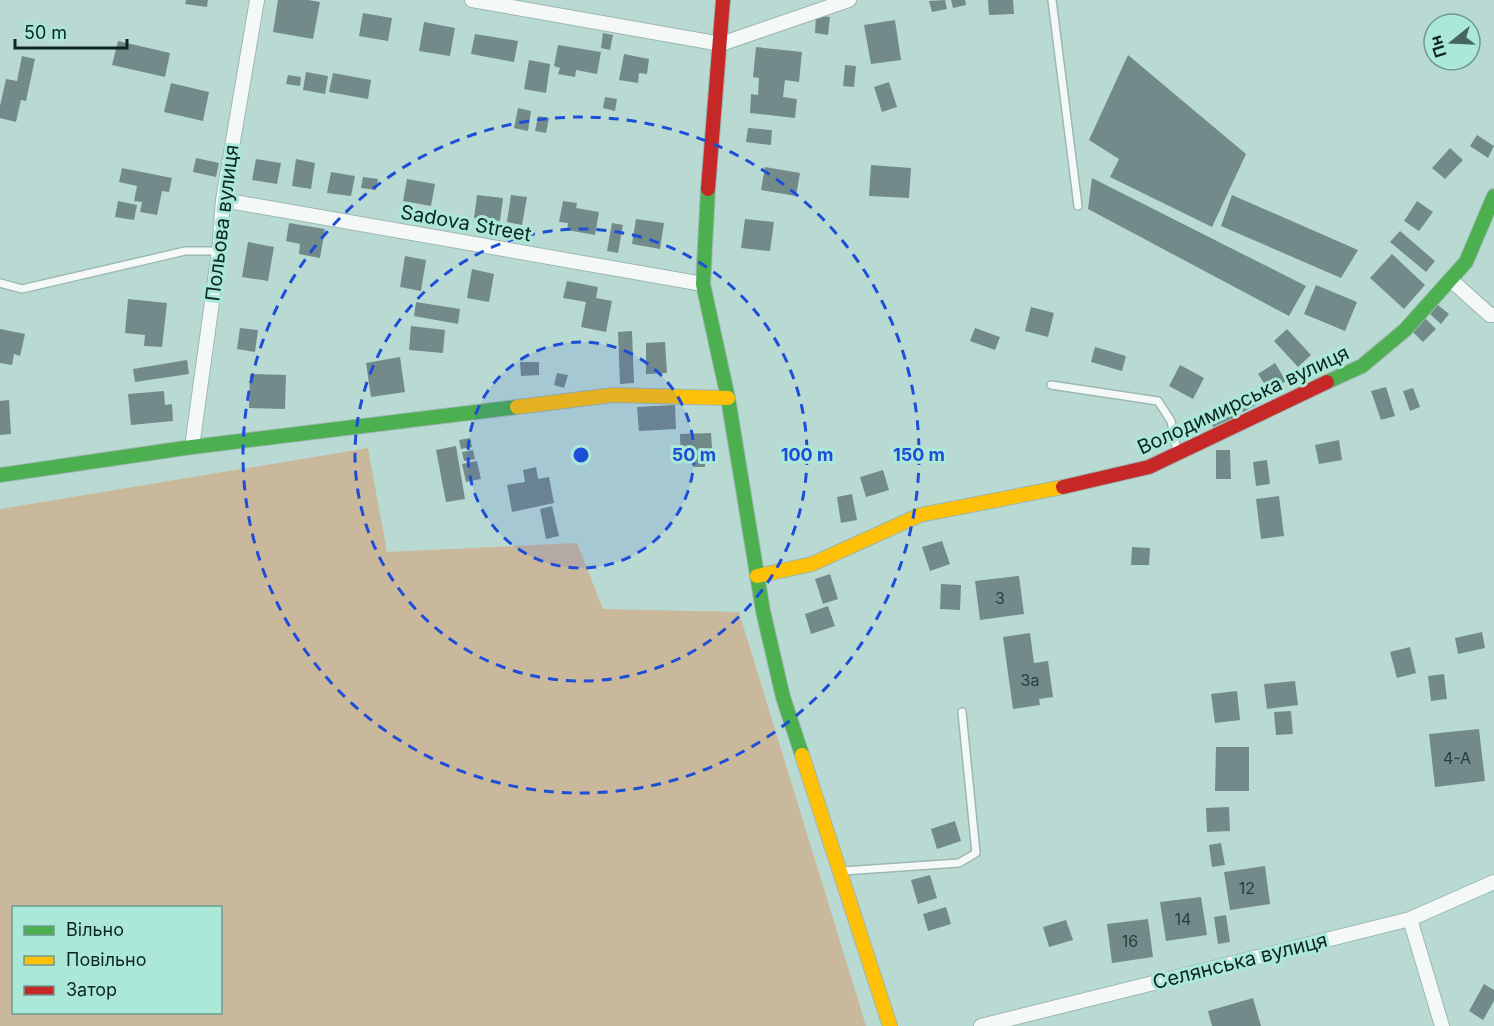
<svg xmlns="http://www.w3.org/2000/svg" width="1494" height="1026" viewBox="0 0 1494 1026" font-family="Inter,sans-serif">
<rect width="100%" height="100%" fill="#b9dad2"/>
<path fill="#cab89c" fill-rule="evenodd" d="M 368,448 L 387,552 L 577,543 L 603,609 L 739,612 L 866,1026 L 0,1026 L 0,509 ZM 14,908 L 220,908 L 220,1012 L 14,1012 Z"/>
<path fill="#738a8b" d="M 186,0 L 208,0 L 207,7 L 185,4 Z
M 278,0 L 308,0 L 320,2 L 313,39 L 273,32 Z
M 945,0 L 947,9 L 932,12 L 929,1 Z
M 951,0 L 965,0 L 966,5 L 953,8 Z
M 988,0 L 1013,0 L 1014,14 L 989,15 Z
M 363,13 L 392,18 L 388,41 L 359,36 Z
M 816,15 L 830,17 L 828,35 L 815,33 Z
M 895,20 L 901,60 L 871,64 L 864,25 Z
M 424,22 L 455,28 L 450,56 L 419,51 Z
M 603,33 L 613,35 L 610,50 L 601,48 Z
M 475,34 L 518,41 L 514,62 L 471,54 Z
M 118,41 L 170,53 L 165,77 L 112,65 Z
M 558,45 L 601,52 L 597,74 L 576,70 L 575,77 L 558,74 L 560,68 L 554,66 Z
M 756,47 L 802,52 L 799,82 L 785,80 L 783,97 L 797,99 L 795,118 L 750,113 L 751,94 L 758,95 L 759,78 L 753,77 Z
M 624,54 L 649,59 L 647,74 L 639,73 L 638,83 L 619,80 Z
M 1128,55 L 1246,154 L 1212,227 L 1110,177 L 1119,159 L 1089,140 Z
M 22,56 L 35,59 L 26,101 L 21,100 L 16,122 L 0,118 L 0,106 L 6,79 L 17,81 Z
M 529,60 L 550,64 L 546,93 L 524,89 Z
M 845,65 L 856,66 L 854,87 L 843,86 Z
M 306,72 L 328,76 L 325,94 L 303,90 Z
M 333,73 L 371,80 L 368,99 L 329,92 Z
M 288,75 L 301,77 L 300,86 L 286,84 Z
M 889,82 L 897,107 L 882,112 L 874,87 Z
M 171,83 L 209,92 L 203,121 L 164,112 Z
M 605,97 L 617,99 L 615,111 L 603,108 Z
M 518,108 L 531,111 L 528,131 L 514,128 Z
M 538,116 L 549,118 L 546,133 L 535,131 Z
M 748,128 L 772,130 L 771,145 L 746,142 Z
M 1477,135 L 1494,146 L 1488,158 L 1470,146 Z
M 1450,148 L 1463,160 L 1445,179 L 1432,168 Z
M 196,158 L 219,163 L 216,177 L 193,172 Z
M 256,159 L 281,163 L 277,184 L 252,180 Z
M 296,159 L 315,163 L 311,189 L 292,186 Z
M 871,165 L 911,168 L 909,198 L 869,196 Z
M 765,167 L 800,173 L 796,196 L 761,190 Z
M 122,168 L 172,178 L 169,192 L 162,191 L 157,215 L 140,212 L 142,202 L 134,201 L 137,186 L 119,182 Z
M 331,172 L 355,176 L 351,196 L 327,193 Z
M 363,177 L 378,179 L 376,190 L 361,188 Z
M 1092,178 L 1306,286 L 1289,316 L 1088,209 Z
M 407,179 L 435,184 L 431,206 L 403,201 Z
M 477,195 L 503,198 L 500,221 L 474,218 Z
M 511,195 L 527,197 L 522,225 L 507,222 Z
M 1232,195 L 1358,250 L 1341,278 L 1221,226 Z
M 118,201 L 137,205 L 134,220 L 115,217 Z
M 563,201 L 577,203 L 576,208 L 599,212 L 595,235 L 567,230 L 568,223 L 559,222 Z
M 1417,201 L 1433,212 L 1419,231 L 1404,221 Z
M 636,219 L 664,223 L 660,249 L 632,244 Z
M 745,219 L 774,222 L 770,251 L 741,248 Z
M 289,223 L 325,229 L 320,258 L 299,254 L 300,244 L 286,241 Z
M 612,223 L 623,225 L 618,253 L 607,251 Z
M 1400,231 L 1435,261 L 1426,272 L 1390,242 Z
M 248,242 L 274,247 L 268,281 L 242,277 Z
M 1392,254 L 1425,285 L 1404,309 L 1370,278 Z
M 405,256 L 426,260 L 421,291 L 400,287 Z
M 472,269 L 494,274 L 489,302 L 467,298 Z
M 567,281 L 598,287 L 596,298 L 612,301 L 606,332 L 581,327 L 586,302 L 563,298 Z
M 1316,285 L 1357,302 L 1345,331 L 1304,314 Z
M 128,299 L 167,303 L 162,347 L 144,346 L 145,335 L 125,333 Z
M 416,302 L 460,309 L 458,324 L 414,316 Z
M 1438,305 L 1449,314 L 1441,324 L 1430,314 Z
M 1031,307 L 1054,313 L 1048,337 L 1025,331 Z
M 1425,318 L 1436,329 L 1423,342 L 1412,331 Z
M 411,326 L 445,330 L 443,353 L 409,350 Z
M 240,328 L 258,330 L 255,352 L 237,349 Z
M 975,328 L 1000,337 L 995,350 L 970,341 Z
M 0,329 L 25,334 L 20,356 L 14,354 L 12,365 L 0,363 Z
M 1287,329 L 1311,355 L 1298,367 L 1274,341 Z
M 632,331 L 634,383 L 620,384 L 618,332 Z
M 665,342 L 667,373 L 646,374 L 646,343 Z
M 1095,347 L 1126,356 L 1122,371 L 1091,362 Z
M 400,357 L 405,392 L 371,397 L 366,363 Z
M 187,360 L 189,374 L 135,382 L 133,369 Z
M 520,362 L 539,362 L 539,375 L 521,376 Z
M 1275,363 L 1286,381 L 1270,392 L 1258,374 Z
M 1180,365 L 1204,378 L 1193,399 L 1169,386 Z
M 557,373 L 568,375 L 564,388 L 554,385 Z
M 250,374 L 286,375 L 285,409 L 249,408 Z
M 1386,387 L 1395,416 L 1381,420 L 1371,391 Z
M 1413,388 L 1420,407 L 1410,411 L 1403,391 Z
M 164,391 L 165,405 L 172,404 L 173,421 L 131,425 L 128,394 Z
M 1257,391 L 1262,402 L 1243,412 L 1237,401 Z
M 9,400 L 11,434 L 0,435 L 0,401 Z
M 1232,402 L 1238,416 L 1213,427 L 1207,414 Z
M 675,405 L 676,429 L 639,431 L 637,407 Z
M 711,433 L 713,460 L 705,461 L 705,467 L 693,467 L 692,462 L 681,462 L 680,434 Z
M 470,438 L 472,447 L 461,449 L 459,440 Z
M 1339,440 L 1342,460 L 1319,464 L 1315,445 Z
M 456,446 L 465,499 L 446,502 L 436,450 Z
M 473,450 L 475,459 L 464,461 L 462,452 Z
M 1216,450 L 1230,450 L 1231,479 L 1216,479 Z
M 1267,460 L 1270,484 L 1256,486 L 1253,462 Z
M 477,461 L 481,479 L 466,482 L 462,464 Z
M 536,467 L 538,479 L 549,477 L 554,503 L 512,512 L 507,485 L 525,482 L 523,470 Z
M 883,470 L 889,490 L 866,497 L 860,477 Z
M 852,494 L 857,520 L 841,523 L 837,497 Z
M 1279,496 L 1284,536 L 1261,539 L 1256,499 Z
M 552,506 L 559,536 L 546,539 L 540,509 Z
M 942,541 L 950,564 L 930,571 L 922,547 Z
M 1132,547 L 1150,548 L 1149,565 L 1131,565 Z
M 830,574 L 838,599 L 823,604 L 815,579 Z
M 1019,576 L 1024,614 L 980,620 L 975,581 Z
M 941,584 L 961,585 L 960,610 L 940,609 Z
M 828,606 L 835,626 L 811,634 L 805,614 Z
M 1482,632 L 1485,648 L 1458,654 L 1455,638 Z
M 1030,633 L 1034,663 L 1048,661 L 1053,697 L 1039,699 L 1040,705 L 1013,709 L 1003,637 Z
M 1410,647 L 1416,673 L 1397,678 L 1390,652 Z
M 1444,674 L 1447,699 L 1431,701 L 1428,676 Z
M 1295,681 L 1298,705 L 1267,709 L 1264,684 Z
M 1237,691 L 1240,720 L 1215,723 L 1211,694 Z
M 1291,711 L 1293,734 L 1276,735 L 1274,712 Z
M 1479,729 L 1485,781 L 1435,787 L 1429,734 Z
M 1216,747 L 1249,747 L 1249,791 L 1215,791 Z
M 1229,807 L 1230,831 L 1207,832 L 1206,808 Z
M 955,821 L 961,841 L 937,849 L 931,829 Z
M 1221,843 L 1225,865 L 1212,867 L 1209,845 Z
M 1265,866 L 1270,904 L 1230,910 L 1224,872 Z
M 930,875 L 937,898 L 918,904 L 911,880 Z
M 1201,897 L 1207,935 L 1166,941 L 1160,902 Z
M 946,907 L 951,924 L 928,931 L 923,914 Z
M 1226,915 L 1230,942 L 1218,944 L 1214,917 Z
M 1148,919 L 1153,957 L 1112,963 L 1107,924 Z
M 1066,920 L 1073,940 L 1049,947 L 1043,927 Z
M 1484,984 L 1494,990 L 1494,1001 L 1483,1020 L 1469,1011 Z
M 1253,998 L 1261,1026 L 1212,1026 L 1208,1011 Z"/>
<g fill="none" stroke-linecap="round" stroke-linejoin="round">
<g stroke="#9db7b1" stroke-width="10">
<path id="lane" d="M 1052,0 L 1078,206
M 0,283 L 22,289 L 185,251 L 219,251
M 1051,385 L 1158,401 L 1171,421 L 1177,452
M 843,871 L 959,863 L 976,853 L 962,712"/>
</g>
<g stroke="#9db7b1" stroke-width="16">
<path id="street" d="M 472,0 L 721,44 L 849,0
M 223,200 L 703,284
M 1451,280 L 1490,315 L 1494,315
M 192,447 L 219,251 L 223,200 L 257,0
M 1410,919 L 1442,1026
M 981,1026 L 1410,919 L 1494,882"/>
</g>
<g stroke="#9db7b1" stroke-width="16">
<path id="fast" d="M 708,189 L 703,284 L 728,398 L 763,611 L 783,697 L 802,755
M 1327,382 L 1362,366 L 1405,330 L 1466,262 L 1494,196
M 0,475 L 192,447 L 517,407"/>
</g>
<g stroke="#9db7b1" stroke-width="16">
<path id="slow" d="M 517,407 L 613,395 L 728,398
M 757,576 L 812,564 L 920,515 L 1063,487
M 802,755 L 890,1026"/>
</g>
<g stroke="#9db7b1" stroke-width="16">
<path id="jam" d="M 708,189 L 723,0
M 1063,487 L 1149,467 L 1327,382"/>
</g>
<use href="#lane" stroke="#f4f9f8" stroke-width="7"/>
<use href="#street" stroke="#f4f9f8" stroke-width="14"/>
<use href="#fast" stroke="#4caf50" stroke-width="14"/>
<use href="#slow" stroke="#ffc107" stroke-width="14"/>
<use href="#jam" stroke="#c62828" stroke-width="14"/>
</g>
<circle cx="581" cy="455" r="113" fill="#1d4ed8" fill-opacity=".12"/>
<g fill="none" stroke="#1d4ed8" stroke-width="3" stroke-dasharray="10 8">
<circle cx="581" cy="455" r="113"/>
<circle cx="581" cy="455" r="226"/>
<circle cx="581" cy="455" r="338"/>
</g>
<g text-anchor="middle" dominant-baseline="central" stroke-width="6" stroke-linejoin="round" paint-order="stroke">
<g font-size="16" fill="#263f3c">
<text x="1000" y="598">3</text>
<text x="1030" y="680">3а</text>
<text x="1457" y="758">4-А</text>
<text x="1247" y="888">12</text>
<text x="1183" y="919">14</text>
<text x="1130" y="941">16</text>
</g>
<g font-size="20" fill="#0d2621" stroke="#abe8d8">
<text transform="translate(222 223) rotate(-83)">Польова вулиця</text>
<text transform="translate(466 223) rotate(10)">Sadova Street</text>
<text transform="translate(1243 400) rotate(-25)">Володимирська вулиця</text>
<text transform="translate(1240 961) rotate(-14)">Селянська вулиця</text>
</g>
</g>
<circle cx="581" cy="455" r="9" fill="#1d4ed8" stroke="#abe8d8" stroke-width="3"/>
<g font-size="18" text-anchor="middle" font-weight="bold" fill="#1d4ed8" stroke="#abe8d8" stroke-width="6" stroke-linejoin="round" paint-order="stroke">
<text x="694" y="461">50 m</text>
<text x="807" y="461">100 m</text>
<text x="919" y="461">150 m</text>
</g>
<rect x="12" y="906" width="210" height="108" fill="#abe8d8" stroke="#6c9a8f" stroke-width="1.5"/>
<rect x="24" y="926" width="30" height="9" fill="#4caf50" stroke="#6c9a8f" stroke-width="1.5"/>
<text x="66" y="936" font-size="18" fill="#0d2621">Вільно</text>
<rect x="24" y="956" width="30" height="9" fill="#ffc107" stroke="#6c9a8f" stroke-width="1.5"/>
<text x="66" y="966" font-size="18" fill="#0d2621">Повільно</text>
<rect x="24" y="986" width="30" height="9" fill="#c62828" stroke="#6c9a8f" stroke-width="1.5"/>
<text x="66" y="996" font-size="18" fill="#0d2621">Затор</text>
<g transform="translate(1452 42) rotate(252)"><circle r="28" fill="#abe8d8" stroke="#6c9a8f" stroke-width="1.5"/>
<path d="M0-4.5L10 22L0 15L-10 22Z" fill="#49655f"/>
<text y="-9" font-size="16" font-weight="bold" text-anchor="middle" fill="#0d2621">Пн</text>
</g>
<path d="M15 39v9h112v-9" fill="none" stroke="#0d2621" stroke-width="3"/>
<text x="24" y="39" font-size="18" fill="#0d2621" stroke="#abe8d8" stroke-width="4.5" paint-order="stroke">50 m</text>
</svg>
